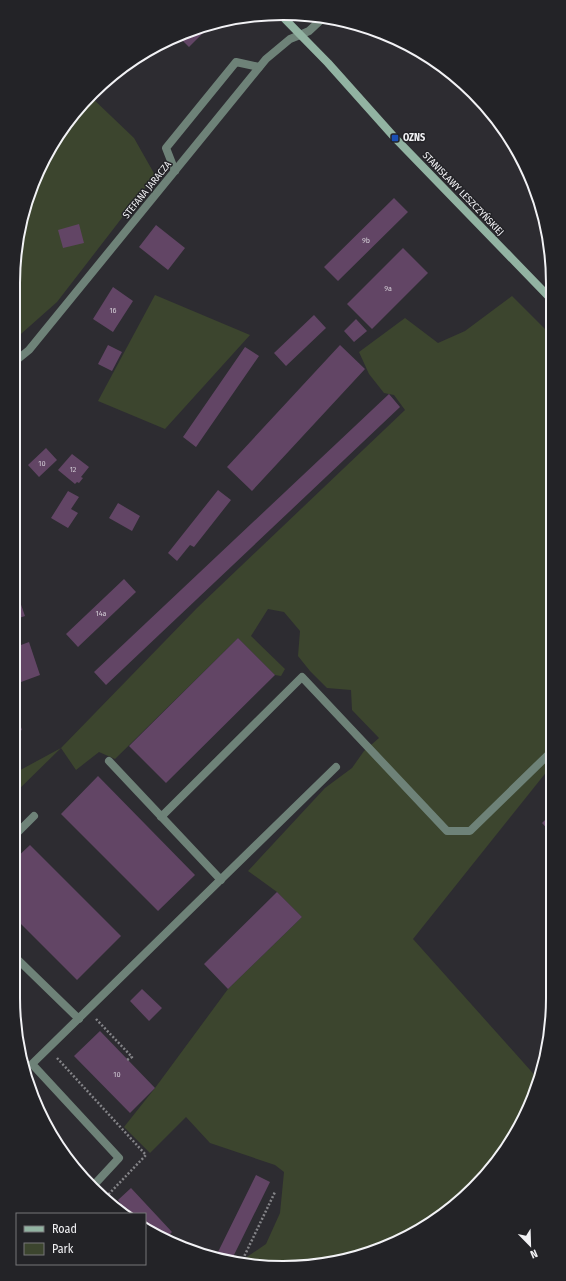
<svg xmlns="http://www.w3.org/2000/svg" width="566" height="1281" viewBox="0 0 566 1281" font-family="'Fira Sans Condensed',sans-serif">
<rect width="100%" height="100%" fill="#2d2c31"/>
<path fill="#3c452e" d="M 89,95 L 134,138 L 155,175 L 57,302 L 13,341 L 13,283 L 18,230 L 33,180 L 58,133 Z
M 155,295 L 250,335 L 165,429 L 98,401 Z
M 512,296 L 551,335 L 552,765 L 413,939 L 539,1080 L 533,1101 L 486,1176 L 418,1232 L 370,1254 L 318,1266 L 238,1263 L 266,1244 L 280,1213 L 284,1172 L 275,1165 L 210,1143 L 186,1117 L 150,1153 L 124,1127 L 155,1088 L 228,989 L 302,917 L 277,892 L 248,871 L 325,788 L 352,768 L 364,751 L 379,738 L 352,710 L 351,690 L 327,688 L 310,671 L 298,656 L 300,631 L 284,612 L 268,609 L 251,636 L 285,669 L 281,676 L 275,675 L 238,638 L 115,759 L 99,752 L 76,770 L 61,748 L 13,795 L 13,774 L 61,748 L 197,608 L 405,410 L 394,395 L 384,393 L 369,374 L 359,352 L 405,318 L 438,343 L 465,331 Z"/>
<path fill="#624565" d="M 213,23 L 189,47 L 177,35 L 179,34 Z
M 394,198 L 408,212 L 338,281 L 324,267 Z
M 79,224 L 84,243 L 63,248 L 58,230 Z
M 156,225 L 185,248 L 168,270 L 139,247 Z
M 403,248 L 428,273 L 372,329 L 347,304 Z
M 113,287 L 133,301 L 113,332 L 93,319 Z
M 314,315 L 326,328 L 286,366 L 274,353 Z
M 356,319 L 367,331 L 354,342 L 344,331 Z
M 108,345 L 122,352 L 112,371 L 98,364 Z
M 340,345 L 365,369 L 252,491 L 227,467 Z
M 245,347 L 259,356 L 196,447 L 183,437 Z
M 389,394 L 400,407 L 106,685 L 94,672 Z
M 46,448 L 57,460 L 39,477 L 28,465 Z
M 72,454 L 89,467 L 81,477 L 83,478 L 79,483 L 77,482 L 75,484 L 58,470 Z
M 218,490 L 231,500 L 194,547 L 190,545 L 177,561 L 168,553 Z
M 68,491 L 79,497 L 71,509 L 78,513 L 68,528 L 51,518 Z
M 118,503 L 140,516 L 132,531 L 109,518 Z
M 124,579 L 136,592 L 78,647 L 66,634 Z
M 19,599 L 25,616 L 13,620 L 13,601 Z
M 238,638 L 275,675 L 166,783 L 129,746 Z
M 29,642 L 40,675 L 13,685 L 13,648 Z
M 16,713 L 22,730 L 13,733 L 13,714 Z
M 98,776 L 195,875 L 158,911 L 61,814 Z
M 552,813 L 552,834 L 542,823 Z
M 30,845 L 121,936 L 77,980 L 13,916 L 13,861 Z
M 277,892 L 302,917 L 228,989 L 204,964 Z
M 142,989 L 162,1008 L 149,1021 L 130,1001 Z
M 100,1031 L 155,1088 L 130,1113 L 74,1056 Z
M 256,1175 L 270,1182 L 232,1259 L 218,1252 Z
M 131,1188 L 172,1232 L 166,1238 L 148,1232 L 145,1229 L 145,1214 L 126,1214 L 118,1207 L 121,1204 L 118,1200 Z"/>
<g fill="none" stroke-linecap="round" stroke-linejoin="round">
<path stroke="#848488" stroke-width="2.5" stroke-dasharray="2 2" stroke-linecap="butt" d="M 96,1019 L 132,1057 L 127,1060
M 57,1058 L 146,1155 L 106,1197
M 241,1263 L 275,1192"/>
<path stroke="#6e8278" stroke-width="8" d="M 300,35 L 309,31 L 324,17
M 175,171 L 166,148 L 236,62 L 259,67
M 109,761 L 221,880
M 161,817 L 302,677 L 447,831 L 470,831 L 552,751
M 13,837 L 34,816
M 13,955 L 79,1019
M 93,1186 L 119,1158 L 32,1064 L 336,767"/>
<path stroke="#6e8278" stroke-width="8" d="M 13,363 L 29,350 L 266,59 L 290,39 L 300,35"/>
<path stroke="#92b3a2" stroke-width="8" d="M 279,13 L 328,63 L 395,138 L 551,299"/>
</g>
<rect fill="#1a4fb4" stroke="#232327" stroke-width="1.5" x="391" y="134" width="8" height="8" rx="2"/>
<g text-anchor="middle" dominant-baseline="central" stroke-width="3" stroke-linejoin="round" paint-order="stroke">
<g font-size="8" fill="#cec7d1">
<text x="366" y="240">9b</text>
<text x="388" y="288">9a</text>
<text x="113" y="310">16</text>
<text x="42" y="463">10</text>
<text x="73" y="469">12</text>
<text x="101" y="613">14a</text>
<text x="117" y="1074">10</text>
</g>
<g font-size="10" font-weight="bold" fill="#f2f2f5" stroke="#232327" text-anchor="start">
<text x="403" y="138">OZNS</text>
</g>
<g font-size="10" fill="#f2f2f5" stroke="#232327">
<text transform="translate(147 190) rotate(-51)">STEFANA JARACZA</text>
<text transform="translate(463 194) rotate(46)">STANISŁAWY LESZCZYŃSKIEJ</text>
</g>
</g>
<path d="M0 0H566V1281H0ZM283 20H283A263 263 0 0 1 546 283V998A263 263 0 0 1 283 1261H283A263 263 0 0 1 20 998V283A263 263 0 0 1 283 20Z" fill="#232327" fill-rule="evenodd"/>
<path fill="none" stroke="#f2f2f5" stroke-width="2" d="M283 20H283A263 263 0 0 1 546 283V998A263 263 0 0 1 283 1261H283A263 263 0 0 1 20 998V283A263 263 0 0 1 283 20Z"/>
<rect x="16" y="1213" width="130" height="52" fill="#232327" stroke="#767679"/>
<rect x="24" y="1226" width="20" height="6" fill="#92b3a2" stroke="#767679"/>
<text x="52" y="1233" font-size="12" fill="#f2f2f5">Road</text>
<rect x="24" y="1243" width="20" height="12" fill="#3c452e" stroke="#767679"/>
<text x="52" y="1253" font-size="12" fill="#f2f2f5">Park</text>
<g transform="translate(530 1245) rotate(157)" stroke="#232327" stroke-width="3" paint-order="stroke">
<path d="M0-3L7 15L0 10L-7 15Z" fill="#f2f2f5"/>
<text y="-6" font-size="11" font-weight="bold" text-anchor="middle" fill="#f2f2f5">N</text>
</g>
</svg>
